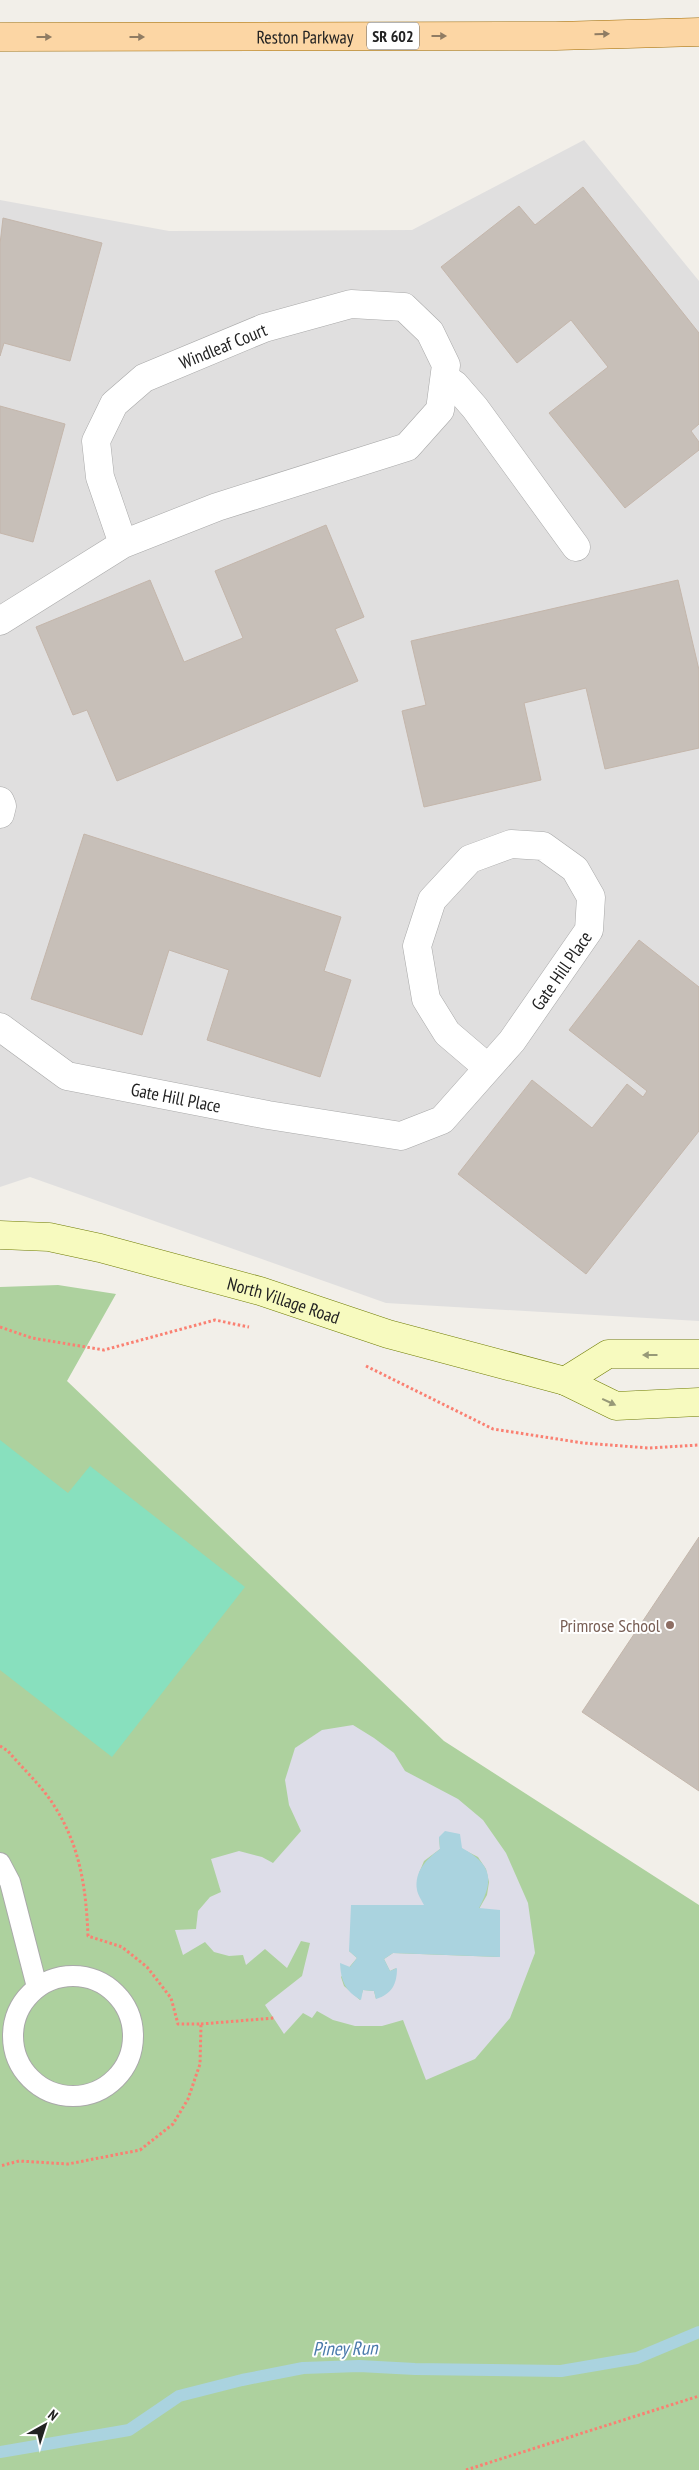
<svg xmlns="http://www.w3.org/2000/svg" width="699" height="2470" viewBox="0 0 699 2470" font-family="'PT Sans Narrow',sans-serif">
<rect width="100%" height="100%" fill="#f2efe9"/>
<path fill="#e0dfdf" d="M 584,140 L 699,281 L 699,1321 L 386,1303 L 30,1177 L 0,1187 L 0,200 L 169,231 L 412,230 Z"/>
<path fill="#add19e" d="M 58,1285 L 116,1294 L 67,1381 L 444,1741 L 699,1905 L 699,2470 L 0,2470 L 0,1287 Z"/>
<path fill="#88e0be" d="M 0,1440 L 68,1493 L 90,1466 L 245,1587 L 112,1757 L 0,1670 Z"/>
<path fill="#dddde8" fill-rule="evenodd" d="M 353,1725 L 374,1738 L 394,1753 L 405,1771 L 458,1799 L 483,1820 L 506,1853 L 528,1903 L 535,1953 L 510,2018 L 475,2059 L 426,2080 L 403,2020 L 382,2026 L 355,2026 L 333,2020 L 317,2011 L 312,2018 L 303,2013 L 284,2034 L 265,2005 L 302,1976 L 310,1943 L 301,1941 L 287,1968 L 265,1949 L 246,1965 L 243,1955 L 229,1956 L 214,1952 L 205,1942 L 183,1955 L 175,1930 L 196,1929 L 198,1911 L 210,1897 L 221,1892 L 211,1859 L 239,1851 L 262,1857 L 273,1863 L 301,1831 L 289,1805 L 285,1780 L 295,1748 L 322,1730 ZM 439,1837 L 478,1857 L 486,1869 L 489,1882 L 487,1895 L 479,1909 L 499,1957 L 393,1953 L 384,1959 L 390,1971 L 396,1968 L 376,1999 L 374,1991 L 363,1990 L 360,2000 L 344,1986 L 341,1977 L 357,1958 L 349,1951 L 425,1905 L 419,1873 L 424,1861 L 440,1849 Z"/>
<path fill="#aad3df" d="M 445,1831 L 460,1834 L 462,1848 C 491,1864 495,1879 479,1908 L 500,1910 L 500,1957 L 393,1953 L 384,1959 L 390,1971 L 397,1968 C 397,1984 392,1994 376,1999 L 374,1991 L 363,1990 L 361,2000 C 345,1991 341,1981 340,1963 L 350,1967 L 357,1958 L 349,1951 L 351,1905 L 424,1905 C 422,1901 418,1895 417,1890 C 414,1871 427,1859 440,1849 L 439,1837 Z"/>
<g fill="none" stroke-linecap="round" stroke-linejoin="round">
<path stroke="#aad3df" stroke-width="12" d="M 0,2452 L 129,2430 L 179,2396 L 242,2380 L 303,2368 L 359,2366 L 415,2369 L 561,2371 L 637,2358 L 699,2332"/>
</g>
<path fill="#c7bfb8" stroke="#c4b6ab" d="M 583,187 L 699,333 L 699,424 L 691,431 L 699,442 L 699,450 L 625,508 L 549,413 L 608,367 L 571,320 L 517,363 L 441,267 L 519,206 L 535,225 Z
M 3,218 L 102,243 L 70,361 L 4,343 L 0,356 L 0,244 Z
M 0,406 L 65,424 L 33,542 L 0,533 Z
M 326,525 L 364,617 L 335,629 L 358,681 L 117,781 L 87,710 L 73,715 L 36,627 L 150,580 L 184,662 L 243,638 L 215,571 Z
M 678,580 L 699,670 L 699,748 L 605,769 L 586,688 L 524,703 L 541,780 L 424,807 L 402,711 L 426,705 L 411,641 Z
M 84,834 L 341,917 L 324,971 L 351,980 L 320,1077 L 207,1040 L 229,970 L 169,950 L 142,1035 L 31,999 Z
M 639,940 L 699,987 L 699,1131 L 586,1274 L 458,1174 L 532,1080 L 592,1128 L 627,1084 L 643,1097 L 647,1091 L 569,1030 Z
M 699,1537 L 699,1791 L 582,1712 Z"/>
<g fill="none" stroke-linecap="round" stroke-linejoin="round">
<g stroke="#a9a9a9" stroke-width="22">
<path id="lane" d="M 0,1863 L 10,1882 L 37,1987
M13 2036a60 60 0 1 1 120 0a60 60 0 1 1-120 0Z"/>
</g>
<g stroke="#a9a9a9" stroke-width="29">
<g id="street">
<path d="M 445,378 L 455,385 L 475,408 L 576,547"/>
<path d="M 0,621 L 123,544 L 217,507 L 407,447 L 440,410 L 446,365 L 430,332 L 404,307 L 351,304 L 264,328 L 144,378 L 114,404 L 96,441 L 100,477 L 123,544"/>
<path d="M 0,801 L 2,806 L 0,814"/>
<path id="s1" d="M 0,1027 L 67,1076 L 268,1115 L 401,1136 L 442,1120 L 512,1041 L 589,930 L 591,897 L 575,869 L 543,846 L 511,844 L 470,859 L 432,900 L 417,946 L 426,999 L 447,1033 L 488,1068"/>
</g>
</g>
<g stroke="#707d05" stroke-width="29">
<g id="secondary">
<path id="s2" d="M 0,1235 L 49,1237 L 100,1248 L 260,1291 L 388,1334 L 565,1381 L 616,1406 L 699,1402"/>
<path d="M 565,1381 L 608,1354 L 699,1354"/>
</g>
</g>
<g stroke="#a06b00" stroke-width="29">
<g id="primary">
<path id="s3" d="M 0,37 L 556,36 L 699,32"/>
</g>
</g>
<path stroke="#fa8072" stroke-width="3" stroke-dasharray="2.5 2.5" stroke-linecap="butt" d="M 0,1327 L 32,1338 L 104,1350 L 215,1320 L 249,1327
M 366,1366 L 493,1429 L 583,1443 L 649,1448 L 699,1445
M 0,1746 L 8,1751 C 22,1768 41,1785 53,1804 C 80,1845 86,1887 88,1936 L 122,1947 L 147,1967 L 171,1998 L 178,2024 L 201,2024 L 200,2064 L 188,2099 L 173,2124 L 140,2150 L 68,2164 L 19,2161 L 0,2166
M 201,2024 L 274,2018
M 466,2470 L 699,2396"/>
<use href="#lane" stroke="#fff" stroke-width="20"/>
<use href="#street" stroke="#fff" stroke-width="28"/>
<use href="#secondary" stroke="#f7fabf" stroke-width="28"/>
<use href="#primary" stroke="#fcd6a4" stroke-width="28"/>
</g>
<defs><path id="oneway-solid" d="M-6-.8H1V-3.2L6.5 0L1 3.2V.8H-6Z" transform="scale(1.25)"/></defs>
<g fill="#8f7c63">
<use href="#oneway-solid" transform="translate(602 34) rotate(-2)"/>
<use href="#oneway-solid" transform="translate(439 36)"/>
<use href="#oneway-solid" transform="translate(44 37)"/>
<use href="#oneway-solid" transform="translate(137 37)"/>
</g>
<g fill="#979978">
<use href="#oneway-solid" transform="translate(650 1355) rotate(180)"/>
<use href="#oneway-solid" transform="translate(609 1402) rotate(25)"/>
</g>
<circle fill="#8d6e63" stroke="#fff" stroke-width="2" cx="670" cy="1625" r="5"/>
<g text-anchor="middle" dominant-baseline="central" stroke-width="4" stroke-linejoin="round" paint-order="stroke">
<rect fill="#fff" stroke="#646464" stroke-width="1" x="367" y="22.5" width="52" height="27" rx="4"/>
<g font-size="16" font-weight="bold" fill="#222">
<text x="393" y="36">SR 602</text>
</g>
<g font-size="18" fill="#222" stroke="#fff">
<text stroke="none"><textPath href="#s3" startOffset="305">Reston Parkway</textPath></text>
<text transform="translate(223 346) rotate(-22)">Windleaf Court</text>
<text stroke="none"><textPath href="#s1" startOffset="658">Gate Hill Place</textPath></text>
<text stroke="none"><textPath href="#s1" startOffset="194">Gate Hill Place</textPath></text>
<text stroke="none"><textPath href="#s2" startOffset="292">North Village Road</textPath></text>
</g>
<g font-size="18" fill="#785e54" stroke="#fff" text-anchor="end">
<text x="660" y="1625">Primrose School</text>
</g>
<g font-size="19" font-style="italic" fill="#4a7aab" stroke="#fff">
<text transform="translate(345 2348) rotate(-1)">Piney Run</text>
</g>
</g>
<g transform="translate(45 2425) rotate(39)" stroke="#ffffff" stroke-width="4" paint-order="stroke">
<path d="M0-4L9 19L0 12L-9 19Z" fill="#222222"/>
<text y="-8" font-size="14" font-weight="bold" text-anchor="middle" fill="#222222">N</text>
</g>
</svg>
